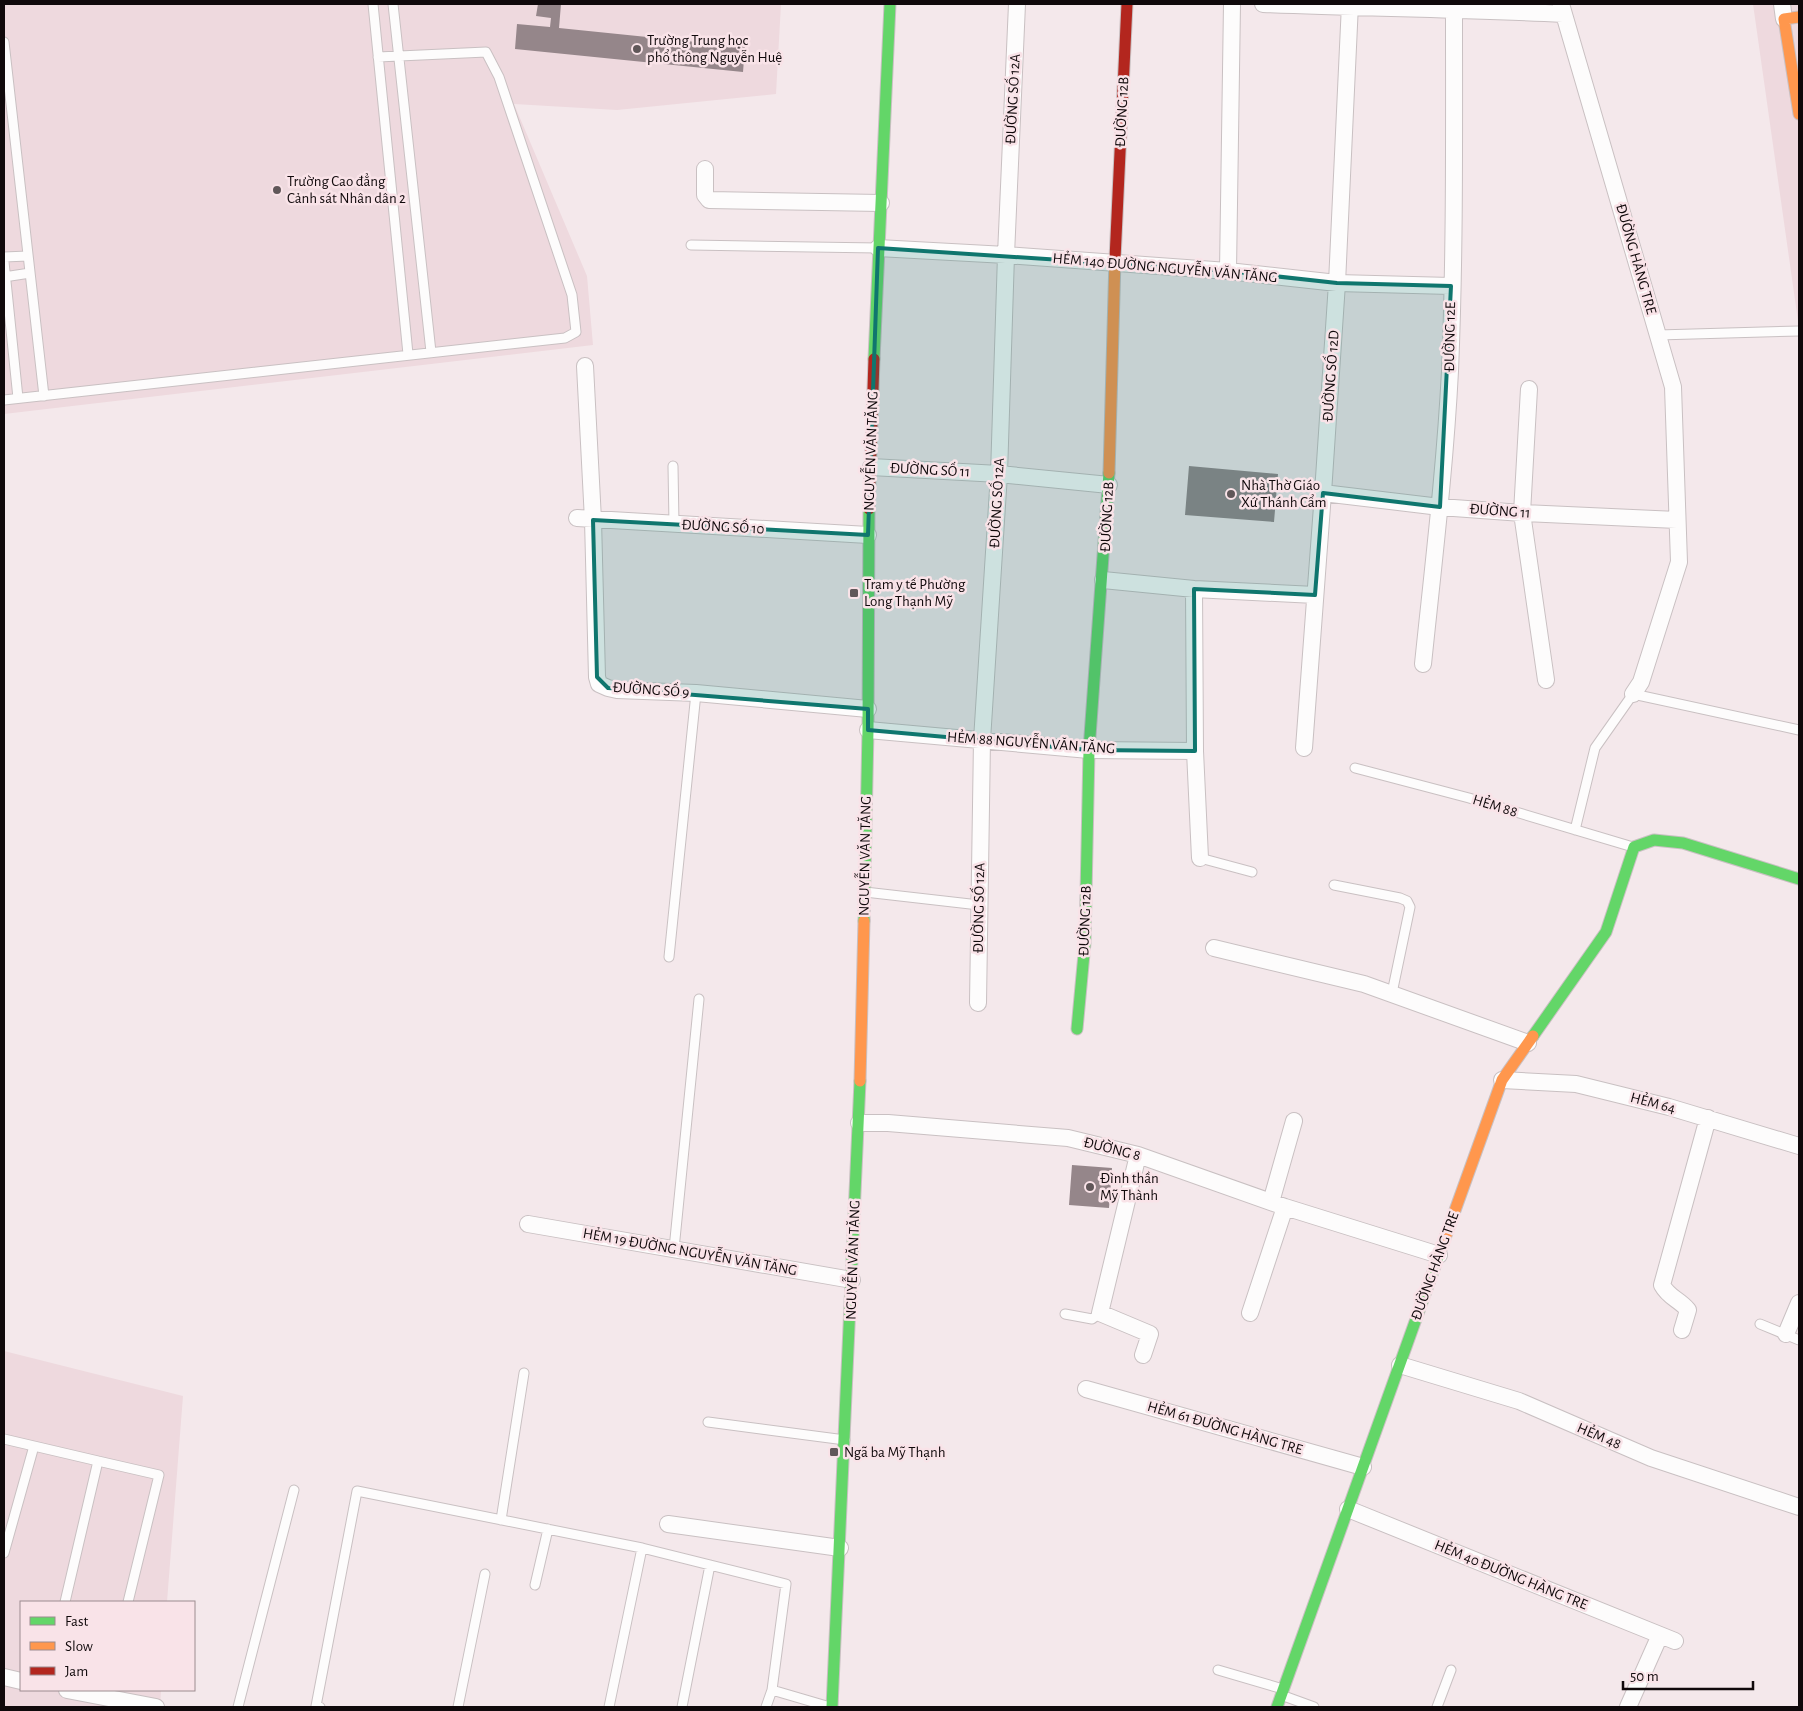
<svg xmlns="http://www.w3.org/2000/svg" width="1803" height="1711" viewBox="0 0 1803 1711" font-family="'Alegreya Sans',sans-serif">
<rect width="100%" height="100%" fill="#f4e8eb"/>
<path fill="#eed9de" d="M 4,4 L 781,4 L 776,94 L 617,110 L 514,104 L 587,276 L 593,345 L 4,414 Z
M 1753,4 L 1799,4 L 1799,328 Z
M 4,1351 L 183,1396 L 167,1602 L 21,1602 L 21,1690 L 161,1690 L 160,1707 L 4,1707 Z"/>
<path fill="#95868a" d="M 538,4 L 561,4 L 559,28 L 745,47 L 743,72 L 515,49 L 517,24 L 550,27 L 551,18 L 536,16 Z
M 1189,466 L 1278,474 L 1274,522 L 1185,515 Z
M 1072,1165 L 1112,1168 L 1109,1208 L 1069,1205 Z"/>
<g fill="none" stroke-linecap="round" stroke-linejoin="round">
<g stroke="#c9c0c2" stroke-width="11">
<path id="lane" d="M 373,4 L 408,354
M 393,4 L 431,352
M 4,42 L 44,396
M 691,245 L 878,248
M 4,257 L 28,256
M 4,262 L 18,398
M 4,277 L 30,273
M 1658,335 L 1799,331
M 4,400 L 565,338 L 576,332 L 572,295 L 499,77 L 486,52 L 378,57
M 673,466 L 674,524
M 1355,768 L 1469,798 L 1633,847
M 1575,830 L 1595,748 L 1633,694 L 1799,730
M 1200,858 L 1252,872
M 1334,885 L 1400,898 L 1407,901 L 1410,907 L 1392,993
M 865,892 L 979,905
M 669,957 L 696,693
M 674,1249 L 699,999
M 1065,1314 L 1092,1319 L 1100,1313
M 1760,1324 L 1799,1340
M 708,1422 L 845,1440
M 4,1439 L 98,1461 L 65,1602
M 98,1461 L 159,1475 L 128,1602
M 501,1520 L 524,1373
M 4,1553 L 34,1446
M 535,1585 L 548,1529
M 1218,1670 L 1283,1689
M 772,1690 L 830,1707
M 1281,1695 L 1314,1707
M 238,1707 L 294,1490
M 320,1707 L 316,1706 L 357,1491 L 642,1548 L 786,1584 L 772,1690 L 766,1707
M 458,1707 L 485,1574
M 609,1707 L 642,1548
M 682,1707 L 710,1565
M 1437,1707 L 1451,1670"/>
</g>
<g stroke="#c9c0c2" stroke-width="18">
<path id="street" d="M 1263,4 C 1363,8 1463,9 1563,14
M 1561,4 L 1673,387 L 1679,562 L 1641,682 L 1633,694
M 1782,4 L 1784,19
M 705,169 L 705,195 L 709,200 L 881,203
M 878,248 L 1006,255 L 1228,271 L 1337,283 L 1451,286
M 1228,271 L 1232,4
M 585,366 L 593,520 L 597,677 L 599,684 L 608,688 L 617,690 L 696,693 L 868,709
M 1529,389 L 1522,513 L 1546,680
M 871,467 L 999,474 L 1109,485
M 1323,493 L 1440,507 L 1522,513 L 1677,520
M 577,518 L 868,535
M 1103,580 L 1194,589 L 1315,595
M 1194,589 L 1195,751 L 1200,858
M 1423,664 C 1433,567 1445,469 1450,371 C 1455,251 1454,129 1454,9
M 868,730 L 1089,750 L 1195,751
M 1304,748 L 1323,493 L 1337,283 L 1350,4
M 1214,948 L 1364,984 L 1528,1043
M 978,1003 L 982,740 L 999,474 L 1006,255 L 1017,4
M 1502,1080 L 1576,1084 L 1669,1107 L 1799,1146
M 859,1123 L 888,1123 L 1068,1138 L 1138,1155 L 1285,1207 L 1439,1255
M 1138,1155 L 1100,1313 L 1150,1334 L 1143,1355
M 1271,1202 L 1294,1121
M 528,1224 L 852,1280
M 1250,1313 L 1285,1207
M 1682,1330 L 1688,1310 C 1679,1299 1669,1298 1662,1285 L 1708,1118
M 1786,1334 L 1799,1303
M 1400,1365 L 1519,1401 L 1651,1458 L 1799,1507
M 1086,1389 L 1363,1467
M 1348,1509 L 1675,1641
M 668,1524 L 840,1548
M 4,1677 L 21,1681
M 67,1690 L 156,1707
M 1628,1707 L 1660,1635"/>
</g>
<g stroke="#c9c0c2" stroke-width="13">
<path id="fast" d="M 874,359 L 890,4
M 864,921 L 868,730 L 869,509
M 1077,1029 L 1085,943 L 1089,750 L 1109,473
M 1533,1036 L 1606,932 L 1634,847 L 1654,840 L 1683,843 L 1799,879
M 832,1707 L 860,1081
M 1277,1707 L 1440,1252"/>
</g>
<g stroke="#c9c0c2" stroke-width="13">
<path id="slow" d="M 1799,17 L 1784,19 L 1799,114
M 1109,473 L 1115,259
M 860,1081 L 864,921
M 1440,1252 L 1502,1080 L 1533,1036"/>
</g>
<g stroke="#c9c0c2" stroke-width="13">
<path id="jam" d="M 1115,259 L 1127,4
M 869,509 L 874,359"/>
</g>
<use href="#lane" stroke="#fdfcfc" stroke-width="9"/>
<use href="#street" stroke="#fdfcfc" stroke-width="16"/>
<use href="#fast" stroke="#63d668" stroke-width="11"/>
<use href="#slow" stroke="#ff974d" stroke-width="11"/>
<use href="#jam" stroke="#b3261e" stroke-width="11"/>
</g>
<path fill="#0f766e" fill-opacity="0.2" stroke="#0f766e" stroke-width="4" stroke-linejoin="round" d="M 878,248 L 1228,271 L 1337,283 L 1451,286 L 1440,507 L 1323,493 L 1315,595 L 1194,589 L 1195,751 L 1089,750 L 868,730 L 868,709 L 608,688 L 597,677 L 593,520 L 868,535 Z"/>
<g fill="#605759" stroke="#f9e3e8" stroke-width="2">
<circle cx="637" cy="49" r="5"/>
<circle cx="277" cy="190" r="5"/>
<circle cx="1231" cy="494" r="5"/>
<rect x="849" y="588" width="10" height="10" rx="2.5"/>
<circle cx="1090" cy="1187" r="5"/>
<rect x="829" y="1447" width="10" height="10" rx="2.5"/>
</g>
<g text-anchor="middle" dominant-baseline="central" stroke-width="5" stroke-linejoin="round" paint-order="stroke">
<g font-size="15" fill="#10090b" stroke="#f9e3e8" text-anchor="start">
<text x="647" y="40">Trường Trung học<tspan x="647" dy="17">phổ thông Nguyễn Huệ</tspan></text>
<text x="287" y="181">Trường Cao đẳng<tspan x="287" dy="17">Cảnh sát Nhân dân 2</tspan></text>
<text x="1241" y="485">Nhà Thờ Giáo<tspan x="1241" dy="17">Xứ Thánh Cẩm</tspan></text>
<text x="864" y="584">Trạm y tế Phường<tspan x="864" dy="17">Long Thạnh Mỹ</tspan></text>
<text x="1100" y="1178">Đình thần<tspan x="1100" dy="17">Mỹ Thành</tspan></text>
<text x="844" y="1452">Ngã ba Mỹ Thạnh</text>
</g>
<g font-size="15" fill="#10090b" stroke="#f9e3e8">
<text transform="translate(1013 99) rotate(-87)">ĐƯỜNG SỐ 12A</text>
<text transform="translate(1122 112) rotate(-87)">ĐƯỜNG 12B</text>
<text transform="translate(1636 259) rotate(74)">ĐƯỜNG HÀNG TRE</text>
<text transform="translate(1165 268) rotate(5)">HẺM 140 ĐƯỜNG NGUYỄN VĂN TĂNG</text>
<text transform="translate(1450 337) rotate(-89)">ĐƯỜNG 12E</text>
<text transform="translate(1331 376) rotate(-86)">ĐƯỜNG SỐ 12D</text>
<text transform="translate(871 451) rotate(-88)">NGUYỄN VĂN TĂNG</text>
<text transform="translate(930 470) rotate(3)">ĐƯỜNG SỐ 11</text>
<text transform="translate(997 503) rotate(-87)">ĐƯỜNG SỐ 12A</text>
<text transform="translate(1500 511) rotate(4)">ĐƯỜNG 11</text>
<text transform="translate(1107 517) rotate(-87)">ĐƯỜNG 12B</text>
<text transform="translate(723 527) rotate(3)">ĐƯỜNG SỐ 10</text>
<text transform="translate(651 690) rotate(4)">ĐƯỜNG SỐ 9</text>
<text transform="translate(1031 743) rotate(4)">HẺM 88 NGUYỄN VĂN TĂNG</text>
<text transform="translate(1495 806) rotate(17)">HẺM 88</text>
<text transform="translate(865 856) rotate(-89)">NGUYỄN VĂN TĂNG</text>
<text transform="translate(979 908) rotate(-89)">ĐƯỜNG SỐ 12A</text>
<text transform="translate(1085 921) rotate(-88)">ĐƯỜNG 12B</text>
<text transform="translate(1653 1103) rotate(15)">HẺM 64</text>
<text transform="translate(1112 1149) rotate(14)">ĐƯỜNG 8</text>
<text transform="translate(690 1252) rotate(10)">HẺM 19 ĐƯỜNG NGUYỄN VĂN TĂNG</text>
<text transform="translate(853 1260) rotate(-88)">NGUYỄN VĂN TĂNG</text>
<text transform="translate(1435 1266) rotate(-70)">ĐƯỜNG HÀNG TRE</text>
<text transform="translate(1225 1428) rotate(16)">HẺM 61 ĐƯỜNG HÀNG TRE</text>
<text transform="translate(1599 1436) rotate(23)">HẺM 48</text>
<text transform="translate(1511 1575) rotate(22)">HẺM 40 ĐƯỜNG HÀNG TRE</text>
</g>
</g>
<rect width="1803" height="1711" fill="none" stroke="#10090b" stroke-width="10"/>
<rect x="20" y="1601" width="175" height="90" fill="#f9e3e8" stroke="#9c8c90"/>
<rect x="30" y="1617" width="25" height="8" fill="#63d668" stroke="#9c8c90"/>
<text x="65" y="1626" font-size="15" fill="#10090b">Fast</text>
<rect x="30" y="1642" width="25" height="8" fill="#ff974d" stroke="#9c8c90"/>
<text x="65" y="1651" font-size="15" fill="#10090b">Slow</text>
<rect x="30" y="1667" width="25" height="8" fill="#b3261e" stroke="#9c8c90"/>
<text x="65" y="1676" font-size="15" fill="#10090b">Jam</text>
<path d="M1623 1681v8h130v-8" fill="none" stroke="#10090b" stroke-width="2.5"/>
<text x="1630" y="1681" font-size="15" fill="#10090b" stroke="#f9e3e8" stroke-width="4" paint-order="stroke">50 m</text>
</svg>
